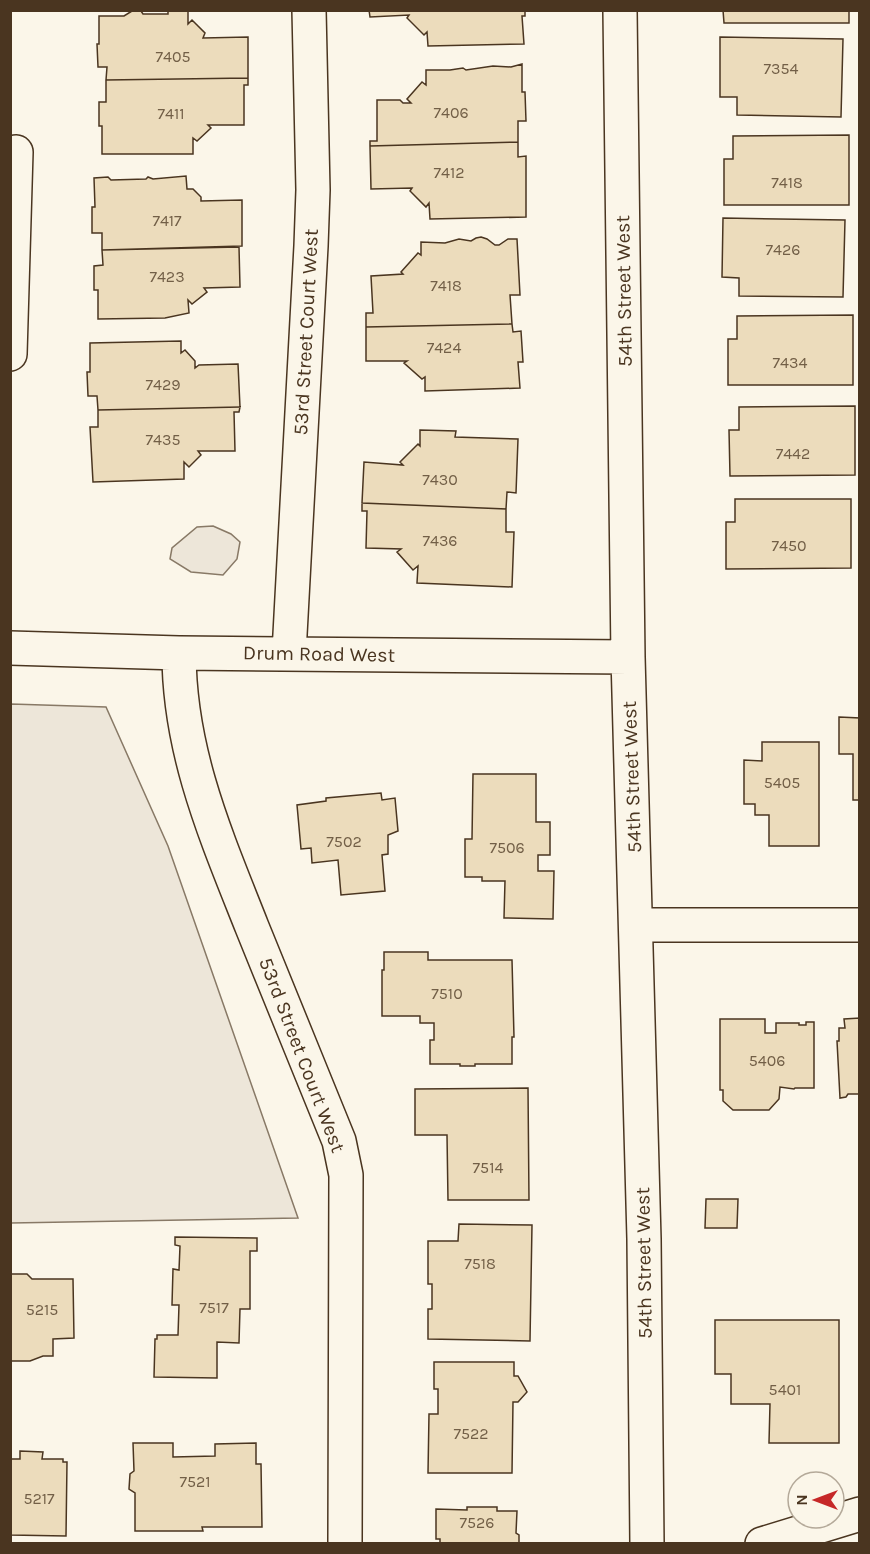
<svg xmlns="http://www.w3.org/2000/svg" width="870" height="1554" viewBox="0 0 870 1554" font-family="Karla,sans-serif">
<rect width="100%" height="100%" fill="#fbf6e9"/>
<path fill="#ede6d9" stroke="#887966" stroke-width="1.5" d="M 213,526 L 231,534 L 240,542 L 237,559 L 223,575 L 191,572 L 170,559 L 172,548 L 197,527 Z
M 11,704 L 106,707 L 168,846 L 298,1218 L 11,1223 Z"/>
<path fill="#ecdcbc" stroke="#4a3520" stroke-width="1.5" d="M 137,10 L 141,11 L 143,14 L 168,14 L 168,10 L 188,10 L 188,24 L 192,20 L 205,33 L 203,38 L 248,37 L 248,78 L 106,80 L 107,67 L 98,67 L 97,44 L 99,44 L 99,16 L 124,16 L 132,11 Z
M 369,10 L 525,10 L 525,16 L 522,16 L 524,44 L 428,46 L 427,32 L 424,35 L 407,18 L 409,15 L 370,17 Z
M 723,10 L 849,10 L 849,23 L 724,23 Z
M 720,37 L 843,39 L 841,117 L 737,115 L 737,97 L 720,97 Z
M 522,64 L 522,92 L 525,92 L 526,121 L 518,121 L 518,142 L 370,146 L 370,141 L 377,141 L 377,100 L 400,100 L 403,103 L 411,103 L 407,99 L 422,82 L 426,85 L 426,70 L 450,70 L 463,68 L 466,70 L 493,66 L 511,67 Z
M 248,78 L 248,85 L 244,85 L 244,125 L 208,125 L 211,128 L 197,141 L 193,138 L 193,154 L 102,154 L 102,126 L 99,126 L 99,102 L 106,102 L 106,80 Z
M 849,135 L 849,205 L 724,205 L 724,159 L 733,159 L 733,136 Z
M 518,142 L 518,157 L 526,156 L 526,217 L 430,219 L 429,203 L 426,207 L 410,191 L 412,188 L 371,189 L 370,146 Z
M 186,176 L 187,189 L 193,189 L 201,197 L 201,201 L 242,200 L 242,246 L 102,250 L 102,233 L 92,233 L 92,207 L 95,207 L 94,178 L 108,177 L 111,180 L 146,179 L 148,177 L 153,179 Z
M 723,218 L 845,220 L 843,297 L 739,296 L 739,278 L 722,277 Z
M 481,237 L 487,239 L 495,245 L 499,245 L 508,239 L 517,239 L 520,295 L 510,295 L 512,324 L 366,327 L 366,313 L 373,313 L 371,276 L 403,274 L 401,272 L 418,253 L 421,255 L 421,242 L 445,243 L 459,239 L 471,241 L 476,238 Z
M 239,247 L 240,287 L 204,288 L 207,292 L 192,304 L 188,300 L 189,313 L 165,318 L 98,319 L 98,290 L 94,290 L 94,266 L 103,265 L 102,250 Z
M 853,315 L 853,385 L 728,385 L 728,339 L 737,339 L 737,316 Z
M 512,324 L 513,332 L 521,331 L 523,362 L 518,362 L 520,388 L 425,391 L 425,377 L 422,379 L 404,363 L 407,361 L 366,361 L 366,327 Z
M 181,341 L 181,353 L 185,350 L 195,361 L 195,368 L 199,365 L 238,364 L 240,407 L 98,410 L 97,396 L 88,396 L 87,372 L 90,372 L 90,343 Z
M 855,406 L 855,475 L 730,476 L 729,430 L 739,430 L 739,407 Z
M 240,407 L 239,412 L 234,412 L 235,451 L 198,451 L 201,455 L 189,467 L 184,462 L 184,479 L 93,482 L 90,427 L 98,427 L 98,410 Z
M 420,430 L 456,431 L 455,437 L 518,439 L 516,493 L 507,492 L 506,509 L 362,503 L 364,462 L 403,465 L 400,462 L 418,444 L 420,446 Z
M 735,499 L 851,499 L 851,568 L 726,569 L 726,522 L 735,522 Z
M 362,503 L 506,509 L 506,532 L 514,532 L 512,587 L 417,583 L 418,566 L 413,570 L 397,552 L 401,549 L 366,548 L 367,511 L 362,511 Z
M 839,717 L 860,718 L 860,800 L 853,800 L 853,754 L 839,754 Z
M 762,742 L 819,742 L 819,846 L 769,846 L 769,815 L 755,815 L 755,804 L 744,804 L 744,760 L 762,761 Z
M 473,774 L 536,774 L 536,822 L 550,822 L 550,855 L 538,855 L 538,871 L 554,871 L 553,919 L 504,918 L 505,881 L 482,881 L 482,877 L 465,877 L 465,839 L 472,839 Z
M 381,793 L 382,800 L 395,798 L 398,831 L 388,835 L 388,854 L 382,855 L 385,891 L 341,895 L 338,860 L 312,863 L 311,848 L 301,849 L 297,805 L 326,801 L 326,798 Z
M 384,952 L 428,952 L 428,960 L 512,960 L 514,1037 L 512,1037 L 512,1064 L 475,1064 L 475,1066 L 460,1066 L 460,1064 L 430,1064 L 430,1040 L 434,1040 L 434,1023 L 420,1023 L 420,1016 L 382,1016 L 382,970 L 384,970 Z
M 860,1018 L 860,1097 L 859,1094 L 848,1094 L 846,1097 L 840,1098 L 837,1041 L 839,1041 L 839,1028 L 845,1028 L 844,1019 Z
M 720,1019 L 765,1019 L 765,1033 L 776,1033 L 776,1023 L 799,1023 L 799,1025 L 806,1025 L 806,1022 L 814,1022 L 814,1088 L 795,1088 L 794,1089 L 780,1087 L 779,1099 L 769,1110 L 733,1110 L 723,1101 L 723,1090 L 720,1090 Z
M 528,1088 L 529,1200 L 448,1200 L 447,1135 L 415,1135 L 415,1089 Z
M 706,1199 L 738,1199 L 737,1228 L 705,1228 Z
M 459,1224 L 532,1225 L 530,1341 L 428,1339 L 428,1309 L 432,1309 L 432,1284 L 428,1284 L 428,1241 L 458,1241 Z
M 175,1237 L 257,1238 L 257,1251 L 250,1251 L 250,1309 L 240,1309 L 239,1343 L 217,1342 L 217,1378 L 154,1377 L 155,1339 L 157,1339 L 157,1335 L 178,1335 L 179,1305 L 172,1305 L 173,1269 L 179,1270 L 180,1246 L 175,1245 Z
M 10,1274 L 27,1274 L 32,1279 L 73,1279 L 74,1338 L 53,1339 L 53,1356 L 43,1356 L 30,1361 L 10,1361 Z
M 715,1320 L 839,1320 L 839,1443 L 769,1443 L 770,1404 L 731,1404 L 731,1374 L 715,1374 Z
M 434,1362 L 514,1362 L 514,1376 L 518,1376 L 527,1392 L 518,1402 L 513,1402 L 512,1473 L 428,1473 L 429,1414 L 438,1414 L 438,1389 L 434,1389 Z
M 133,1443 L 173,1443 L 173,1457 L 215,1456 L 215,1444 L 256,1443 L 256,1464 L 261,1464 L 262,1527 L 202,1527 L 203,1531 L 135,1531 L 135,1493 L 129,1489 L 130,1474 L 134,1471 Z
M 20,1451 L 43,1452 L 42,1459 L 63,1459 L 63,1462 L 67,1462 L 66,1536 L 10,1535 L 10,1459 L 20,1459 Z
M 467,1507 L 497,1507 L 497,1511 L 517,1511 L 516,1533 L 519,1535 L 519,1544 L 440,1544 L 440,1539 L 436,1539 L 436,1509 L 467,1510 Z"/>
<g fill="none" stroke-linecap="round" stroke-linejoin="round">
<g stroke="#4a3520" stroke-width="36">
<path id="minor" d="M 620,10 L 628,657 L 644,1239 L 647,1544
M 10,354 L 16,152
M 10,648 L 179,653 L 628,657
M 179,653 C 179,752 216,836 252,927 C 281,998 310,1070 339,1141 L 346,1175 L 345,1544
M 289,653 L 311,246 L 313,190 L 309,10
M 636,925 L 860,925
M 762,1544 L 860,1514"/>
</g>
<use href="#minor" stroke="#fbf6e9" stroke-width="33"/>
</g>
<g text-anchor="middle" dominant-baseline="central" stroke-width="4.5" stroke-linejoin="round" paint-order="stroke">
<g font-size="16" fill="#725f47">
<text x="173" y="56">7405</text>
<text x="781" y="68">7354</text>
<text x="451" y="112">7406</text>
<text x="171" y="113">7411</text>
<text x="449" y="172">7412</text>
<text x="787" y="182">7418</text>
<text x="167" y="220">7417</text>
<text x="783" y="249">7426</text>
<text x="167" y="276">7423</text>
<text x="446" y="285">7418</text>
<text x="444" y="347">7424</text>
<text x="790" y="362">7434</text>
<text x="163" y="384">7429</text>
<text x="163" y="439">7435</text>
<text x="793" y="453">7442</text>
<text x="440" y="479">7430</text>
<text x="440" y="540">7436</text>
<text x="789" y="545">7450</text>
<text x="782" y="782">5405</text>
<text x="344" y="841">7502</text>
<text x="507" y="847">7506</text>
<text x="447" y="993">7510</text>
<text x="767" y="1060">5406</text>
<text x="488" y="1167">7514</text>
<text x="480" y="1263">7518</text>
<text x="214" y="1307">7517</text>
<text x="42" y="1309">5215</text>
<text x="785" y="1389">5401</text>
<text x="471" y="1433">7522</text>
<text x="195" y="1481">7521</text>
<text x="39" y="1498">5217</text>
<text x="477" y="1522">7526</text>
</g>
<g font-size="20" fill="#4a3520" stroke="#fbf6e9">
<text transform="translate(624 291) rotate(-91)">54th Street West</text>
<text transform="translate(306 332) rotate(-87)">53rd Street Court West</text>
<text transform="translate(319 654) rotate(1)">Drum Road West</text>
<text transform="translate(632 777) rotate(-92)">54th Street West</text>
<text transform="translate(302 1055) rotate(69)">53rd Street Court West</text>
<text transform="translate(644 1263) rotate(-91)">54th Street West</text>
</g>
</g>
<rect width="870" height="1554" fill="none" stroke="#4a3520" stroke-width="24"/>
<g transform="translate(816 1500) rotate(270)"><circle r="28" fill="#fbf6e9" stroke="#b4a999" stroke-width="1.5"/>
<path d="M0-4.5L10 22L0 15L-10 22Z" fill="#c62828"/>
<text y="-9" font-size="16" font-weight="bold" text-anchor="middle" fill="#4a3520">N</text>
</g>
</svg>
